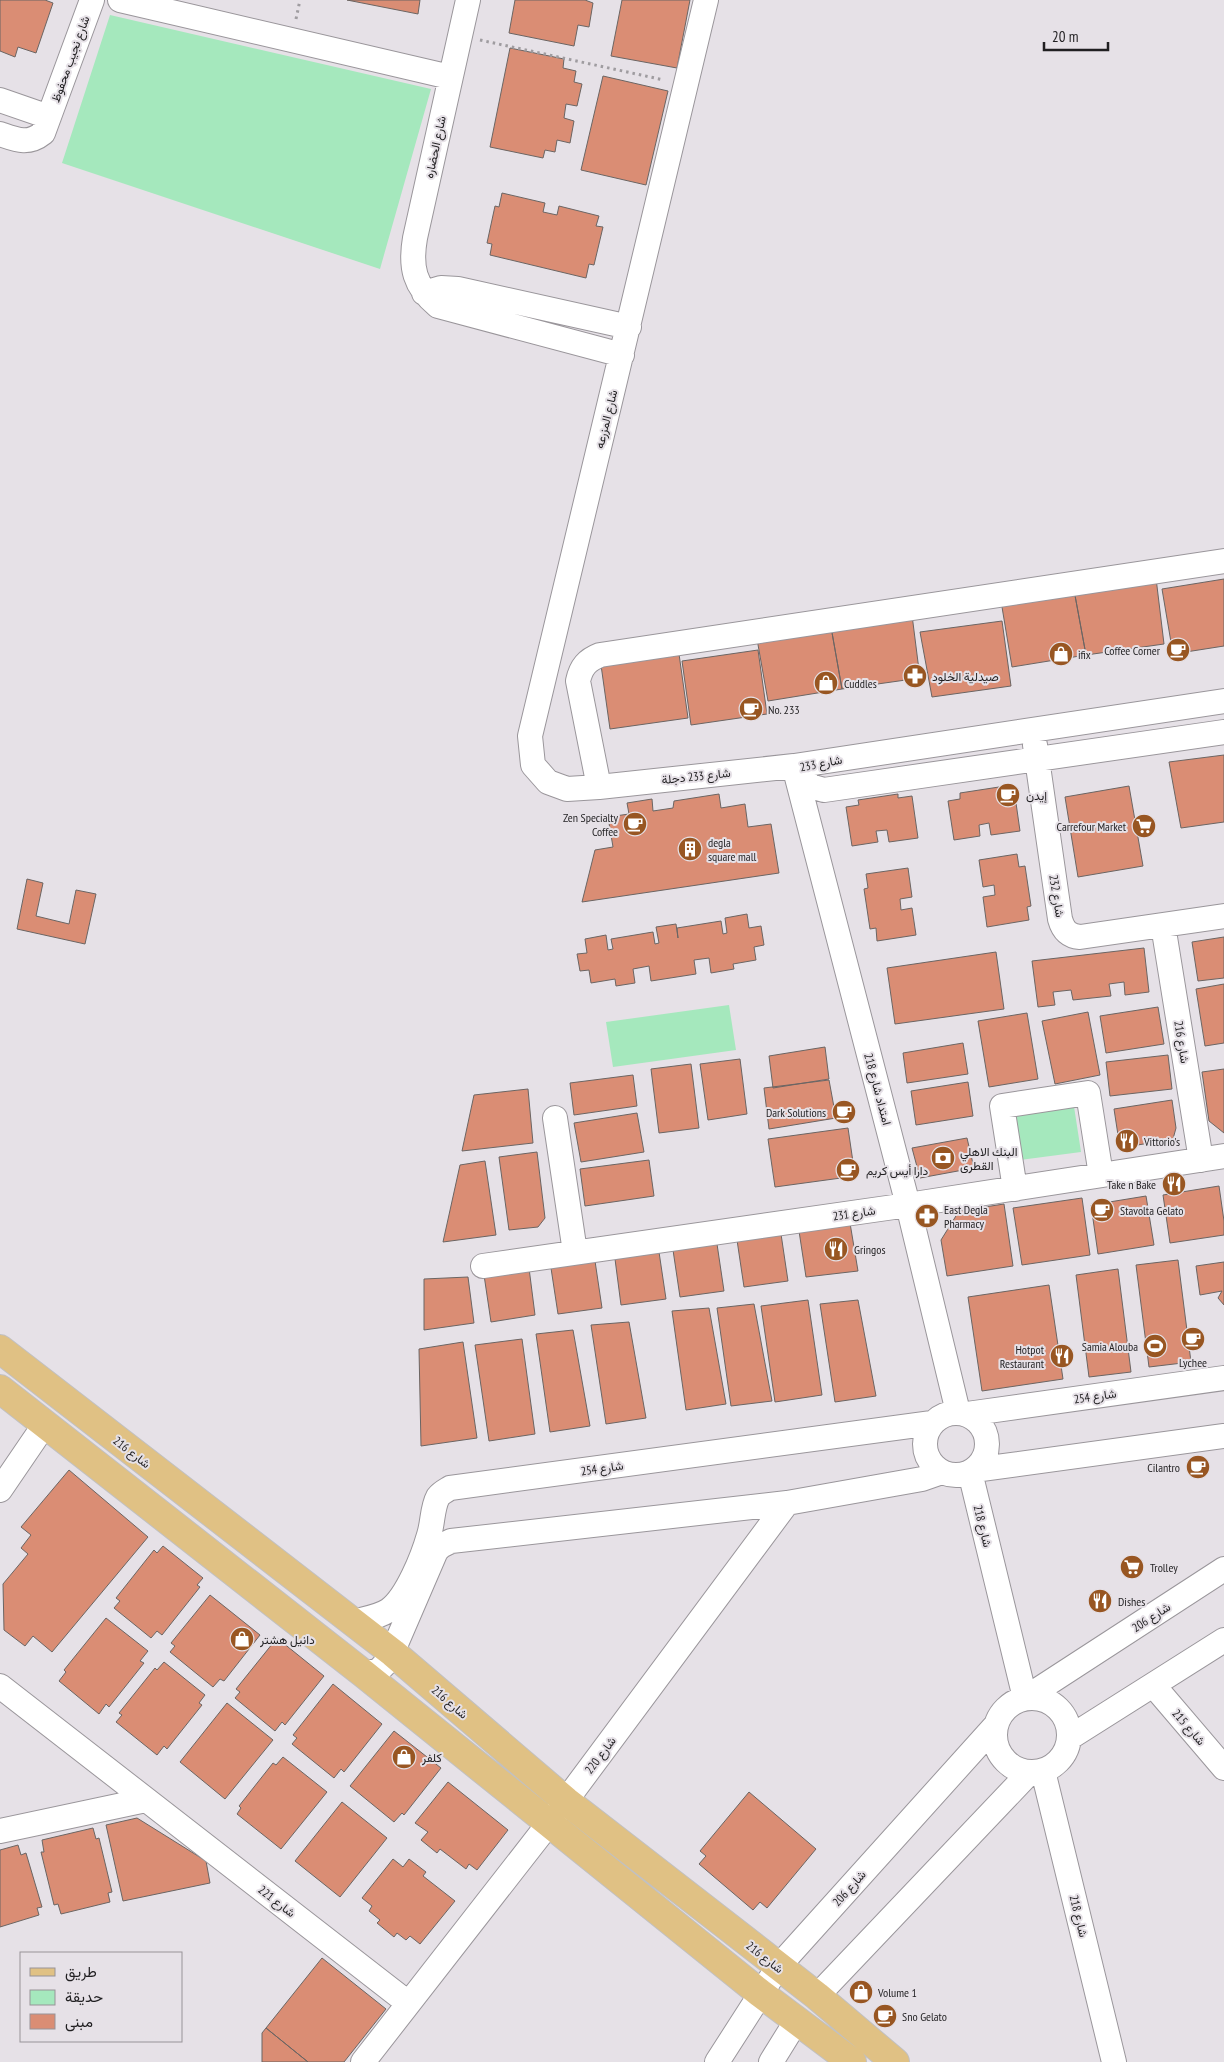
<svg xmlns="http://www.w3.org/2000/svg" width="1224" height="2062" viewBox="0 0 1224 2062" font-family="'PT Sans Narrow',Vazirmatn,sans-serif">
<rect width="100%" height="100%" fill="#e6e1e7"/>
<path fill="#a5e8bd" d="M 110,15 L 431,89 L 380,269 L 62,163 Z
M 729,1005 L 736,1050 L 613,1067 L 606,1022 Z
M 1073,1100 L 1081,1152 L 1020,1160 L 1013,1109 Z"/>
<path fill="#da8d74" stroke="#6b6563" d="M 0,0 L 45,0 L 53,3 L 36,53 L 18,47 L 15,57 L 0,51 Z
M 347,0 L 420,0 L 418,14 Z
M 515,0 L 585,0 L 593,3 L 589,27 L 578,25 L 574,46 L 509,33 Z
M 622,0 L 690,0 L 677,68 L 611,56 Z
M 510,48 L 564,59 L 563,68 L 576,71 L 574,82 L 582,84 L 577,106 L 566,104 L 564,118 L 574,121 L 570,143 L 557,140 L 555,152 L 545,150 L 543,158 L 490,147 Z
M 603,76 L 668,91 L 646,185 L 581,170 Z
M 502,193 L 545,203 L 543,212 L 557,215 L 559,206 L 599,216 L 596,226 L 603,227 L 594,265 L 589,264 L 586,278 L 490,255 L 492,244 L 487,243 L 495,206 L 499,207 Z
M 1156,578 L 1164,644 L 1086,655 L 1074,590 Z
M 1224,579 L 1224,646 L 1173,654 L 1162,589 Z
M 1074,590 L 1086,655 L 1012,667 L 1001,601 Z
M 912,615 L 920,678 L 842,689 L 831,627 Z
M 1002,621 L 1011,686 L 932,697 L 920,632 Z
M 831,627 L 842,689 L 768,701 L 757,639 Z
M 758,650 L 767,714 L 691,725 L 682,661 Z
M 679,654 L 688,718 L 610,729 L 601,665 Z
M 1224,755 L 1224,822 L 1181,828 L 1169,762 Z
M 1129,786 L 1143,866 L 1078,877 L 1065,797 Z
M 999,787 L 1000,791 L 1014,789 L 1020,831 L 991,835 L 989,823 L 979,825 L 980,836 L 954,840 L 948,801 L 960,799 L 960,793 Z
M 719,794 L 721,808 L 745,804 L 748,827 L 771,824 L 779,873 L 582,902 L 595,850 L 613,847 L 608,817 L 629,814 L 627,803 L 652,799 L 653,811 L 673,808 L 674,801 Z
M 898,794 L 898,798 L 912,796 L 918,838 L 889,842 L 887,830 L 876,831 L 878,842 L 852,846 L 846,807 L 859,805 L 858,800 Z
M 1017,854 L 1019,867 L 1025,866 L 1031,906 L 1027,907 L 1029,920 L 987,927 L 983,897 L 995,895 L 994,885 L 983,887 L 979,860 Z
M 908,868 L 912,897 L 900,899 L 901,910 L 912,908 L 916,935 L 877,941 L 876,928 L 870,929 L 864,889 L 868,888 L 866,874 Z
M 27,879 L 43,883 L 36,916 L 69,924 L 76,890 L 96,894 L 85,944 L 17,929 Z
M 747,914 L 749,928 L 761,926 L 764,945 L 754,947 L 756,960 L 733,964 L 734,969 L 711,973 L 709,958 L 694,960 L 696,974 L 651,981 L 649,966 L 633,969 L 635,983 L 616,986 L 615,979 L 591,983 L 589,970 L 580,971 L 577,954 L 587,953 L 585,939 L 606,935 L 608,950 L 613,949 L 611,939 L 653,932 L 655,944 L 659,943 L 656,927 L 676,924 L 678,938 L 677,928 L 721,921 L 723,934 L 727,933 L 725,918 Z
M 1224,937 L 1224,978 L 1198,981 L 1192,942 Z
M 1144,948 L 1149,992 L 1125,995 L 1124,982 L 1109,984 L 1111,996 L 1073,1000 L 1071,990 L 1053,992 L 1055,1005 L 1038,1007 L 1032,961 Z
M 996,952 L 1004,1009 L 895,1024 L 887,968 Z
M 1224,984 L 1224,1043 L 1205,1046 L 1196,989 Z
M 1158,1007 L 1164,1044 L 1106,1053 L 1100,1016 Z
M 1088,1012 L 1100,1075 L 1055,1084 L 1042,1021 Z
M 1027,1013 L 1038,1079 L 989,1087 L 978,1021 Z
M 963,1043 L 968,1074 L 907,1083 L 903,1053 Z
M 825,1047 L 829,1079 L 773,1088 L 769,1056 Z
M 1168,1055 L 1172,1089 L 1110,1096 L 1106,1062 Z
M 740,1059 L 747,1114 L 708,1120 L 700,1064 Z
M 691,1064 L 699,1128 L 659,1133 L 651,1069 Z
M 1224,1069 L 1224,1133 L 1209,1121 L 1202,1072 Z
M 633,1075 L 637,1106 L 574,1115 L 570,1083 Z
M 829,1080 L 836,1118 L 769,1129 L 764,1088 Z
M 968,1082 L 973,1116 L 916,1125 L 911,1091 Z
M 528,1089 L 533,1143 L 462,1151 L 474,1095 Z
M 1172,1100 L 1176,1128 L 1173,1139 L 1120,1148 L 1114,1109 Z
M 637,1113 L 644,1152 L 581,1162 L 574,1123 Z
M 848,1128 L 853,1162 L 841,1178 L 775,1187 L 768,1139 Z
M 967,1138 L 974,1168 L 920,1178 L 912,1148 Z
M 537,1152 L 545,1218 L 538,1227 L 509,1230 L 499,1157 Z
M 649,1160 L 654,1196 L 585,1206 L 580,1169 Z
M 485,1161 L 496,1235 L 443,1242 L 460,1165 Z
M 1219,1186 L 1224,1221 L 1224,1235 L 1170,1243 L 1163,1195 Z
M 1146,1196 L 1154,1245 L 1098,1254 L 1091,1205 Z
M 1082,1198 L 1090,1255 L 1022,1265 L 1013,1208 Z
M 1004,1204 L 1013,1266 L 947,1276 L 941,1240 L 959,1211 Z
M 850,1223 L 858,1271 L 806,1277 L 799,1231 Z
M 781,1234 L 788,1281 L 744,1287 L 737,1240 Z
M 717,1244 L 724,1291 L 680,1297 L 673,1250 Z
M 659,1252 L 666,1299 L 621,1305 L 615,1259 Z
M 1178,1260 L 1191,1362 L 1149,1367 L 1136,1265 Z
M 595,1261 L 602,1308 L 558,1314 L 551,1268 Z
M 1224,1262 L 1224,1305 L 1218,1298 L 1222,1291 L 1200,1295 L 1196,1266 Z
M 529,1268 L 535,1315 L 491,1322 L 484,1275 Z
M 1118,1269 L 1131,1372 L 1089,1377 L 1076,1275 Z
M 468,1277 L 474,1323 L 424,1330 L 424,1279 Z
M 1049,1285 L 1063,1379 L 982,1391 L 968,1297 Z
M 808,1300 L 822,1395 L 775,1402 L 761,1306 Z
M 858,1300 L 876,1396 L 835,1402 L 820,1304 Z
M 754,1304 L 772,1401 L 731,1406 L 717,1308 Z
M 709,1308 L 726,1404 L 686,1410 L 672,1311 Z
M 629,1322 L 646,1418 L 606,1424 L 591,1325 Z
M 573,1330 L 590,1426 L 550,1432 L 536,1334 Z
M 522,1339 L 535,1434 L 489,1441 L 475,1345 Z
M 463,1342 L 477,1438 L 421,1446 L 419,1349 Z
M 69,1470 L 148,1537 L 52,1652 L 33,1636 L 25,1646 L 4,1630 L 3,1584 L 28,1554 L 21,1548 L 31,1535 L 21,1527 Z
M 163,1546 L 203,1578 L 197,1585 L 200,1587 L 162,1635 L 157,1631 L 151,1638 L 114,1608 L 120,1601 L 116,1598 L 154,1550 L 157,1553 Z
M 210,1595 L 260,1635 L 224,1681 L 220,1679 L 213,1687 L 170,1652 L 175,1646 L 171,1643 Z
M 106,1618 L 148,1651 L 140,1661 L 144,1663 L 109,1707 L 106,1704 L 99,1714 L 59,1681 L 66,1672 L 64,1670 Z
M 277,1638 L 324,1676 L 285,1725 L 282,1722 L 275,1731 L 235,1698 L 240,1692 L 236,1689 Z
M 164,1662 L 205,1695 L 199,1703 L 202,1705 L 167,1749 L 164,1746 L 157,1755 L 116,1722 L 122,1715 L 119,1713 L 155,1668 L 157,1670 Z
M 333,1684 L 382,1724 L 344,1772 L 341,1769 L 334,1778 L 292,1744 L 297,1738 L 293,1735 Z
M 227,1703 L 273,1740 L 225,1799 L 180,1762 Z
M 394,1731 L 441,1768 L 404,1815 L 402,1813 L 394,1822 L 350,1786 Z
M 283,1757 L 327,1792 L 281,1849 L 237,1814 L 241,1808 L 239,1806 L 273,1763 L 276,1765 Z
M 448,1782 L 508,1830 L 477,1870 L 469,1864 L 466,1869 L 440,1849 L 437,1853 L 421,1840 L 428,1832 L 415,1823 Z
M 749,1792 L 816,1849 L 767,1908 L 760,1902 L 753,1910 L 699,1864 L 706,1856 L 700,1851 Z
M 342,1802 L 387,1838 L 340,1897 L 295,1861 Z
M 137,1818 L 206,1861 L 210,1883 L 123,1901 L 106,1825 Z
M 93,1828 L 96,1839 L 99,1838 L 112,1892 L 108,1893 L 110,1902 L 61,1914 L 58,1904 L 54,1905 L 41,1852 L 44,1852 L 42,1840 Z
M 18,1845 L 21,1855 L 26,1853 L 42,1907 L 37,1908 L 39,1915 L 0,1927 L 0,1850 Z
M 393,1859 L 403,1867 L 409,1859 L 426,1872 L 423,1876 L 455,1901 L 420,1944 L 410,1936 L 406,1940 L 397,1933 L 394,1937 L 377,1923 L 380,1920 L 369,1911 L 372,1906 L 362,1898 Z
M 322,1958 L 386,2009 L 344,2062 L 308,2062 L 266,2028 Z
M 266,2028 L 308,2062 L 262,2062 L 262,2033 Z"/>
<g fill="none" stroke-linecap="round" stroke-linejoin="round">
<g stroke="#9a969b" stroke-width="26">
<path id="minor" d="M 120,0 L 450,77
M 468,0 L 415,238 C 410,267 414,286 438,306 L 622,355
M 706,0 L 530,736 L 533,765 L 548,782 L 567,789 L 599,787 L 794,766 L 1224,701
M 0,100 L 49,117
M 0,134 C 17,140 28,145 43,133 L 92,0
M 424,293 L 441,288 L 458,289 L 629,327
M 1035,745 L 1060,919 C 1063,930 1068,936 1080,937 L 1224,916
M 794,766 L 908,1205 L 958,1412
M 795,767 L 810,786 L 824,790 L 1224,732
M 599,787 L 578,681 C 581,667 587,660 600,655 L 1224,561
M 1163,925 L 1201,1160
M 555,1118 L 575,1252
M 1015,1189 L 1002,1106 L 1088,1093 L 1101,1175
M 483,1266 L 908,1205 L 1224,1156
M925 1444a31 31 0 1 1 62 0a31 31 0 1 1-62 0Z
M 967,1414 L 1224,1378
M 974,1470 L 1224,1436
M 970,1472 L 1025,1698
M 0,1490 L 45,1424
M 352,1622 C 364,1619 379,1617 389,1610 C 407,1597 423,1556 429,1535 C 433,1523 432,1508 438,1497 C 441,1493 445,1491 450,1488 L 932,1423
M 364,1674 L 379,1670 L 389,1660 L 436,1551 L 441,1546 L 451,1541 L 787,1503 L 922,1479 L 942,1472
M 0,1686 L 408,2003
M 1154,1686 L 1224,1768
M 1027,1697 L 1224,1569
M995 1735a37 37 0 1 1 74 0a37 37 0 1 1-74 0Z
M 1069,1738 L 1224,1640
M 1043,1771 L 1114,2062
M 0,1831 L 146,1800
M 817,1996 L 1030,1772
M 363,2062 L 550,1822 L 787,1503
M 717,2062 L 778,1967 L 995,1726
M 771,2062 L 797,2020"/>
</g>
<g stroke="#c1c0c1" stroke-width="30">
<path id="major" d="M 0,1349 L 393,1653 L 566,1801 L 817,1996 L 895,2062
M 0,1389 L 364,1674 L 760,1993 L 852,2062"/>
</g>
<path stroke="#9f9ca0" stroke-width="3" stroke-dasharray="2.5 4" stroke-linecap="butt" d="M 296,19 L 300,0
M 480,40 L 664,80"/>
<use href="#minor" stroke="#fff" stroke-width="24"/>
<use href="#major" stroke="#e0c184" stroke-width="28"/>
</g>
<defs>
<g id="cafe-disc" transform="scale(1.25)"><circle r="9.5" fill="#985622" stroke="#e6e1e7"/><path d="M-5.5-4.5H6V0H3Q3 3.5 0 3.5H-2.5Q-5.5 3.5-5.5 0ZM3-3.2v2h1.7v-2ZM-6 4.5H4V6H-6Z" fill="#fff"/></g>
<g id="shop-disc" transform="scale(1.25)"><circle r="9.5" fill="#985622" stroke="#e6e1e7"/><path d="M-5-2.5h2.3a2.7 3.5 0 0 1 5.4 0H5L5.5 6h-11ZM-1.5-2.5h3a1.5 2.3 0 0 0-3 0Z" fill="#fff"/></g>
<g id="pharmacy-disc" transform="scale(1.25)"><circle r="9.5" fill="#985622" stroke="#e6e1e7"/><path d="M-2-6h4v4h4v4h-4v4h-4v-4h-4v-4h4Z" fill="#fff"/></g>
<g id="supermarket-disc" transform="scale(1.25)"><circle r="9.5" fill="#985622" stroke="#e6e1e7"/><path d="M-6-5.5h2.5l.6 2H6L4.5 2H-2.5L-4.4-4H-6ZM-1.5 3.2a1.3 1.3 0 1 0 .1 0ZM3 3.2a1.3 1.3 0 1 0 .1 0Z" fill="#fff"/></g>
<g id="building-disc" transform="scale(1.25)"><circle r="9.5" fill="#985622" stroke="#e6e1e7"/><path d="M-4-6H4V6H1V3H-1V6H-4ZM-2.5-4.3h1.7v1.8h-1.7ZM.8-4.3h1.7v1.8H.8ZM-2.5-1h1.7V.8h-1.7ZM.8-1h1.7V.8H.8Z" fill="#fff"/></g>
<g id="restaurant-disc" transform="scale(1.25)"><circle r="9.5" fill="#985622" stroke="#e6e1e7"/><path d="M-5-6h1v4h1v-4h1v4h1v-4h1v5L-1.5 .5V6h-2V.5L-5-1ZM5-6V6H3V1.5H1.5Q1.5-4 5-6Z" fill="#fff"/></g>
<g id="bank-disc" transform="scale(1.25)"><circle r="9.5" fill="#985622" stroke="#e6e1e7"/><path d="M-6-4H6V4H-6ZM0-2.3a2.3 2.3 0 1 0 0 4.6a2.3 2.3 0 1 0 0-4.6Z" fill="#fff"/></g>
<g id="stadium-disc" transform="scale(1.25)"><circle r="9.5" fill="#985622" stroke="#e6e1e7"/><path d="M0-5a6.5 5 0 1 0 0 10a6.5 5 0 1 0 0-10ZM-3.5-1.8h7v3.6h-7Z" fill="#fff"/></g>
</defs>
<g fill-rule="evenodd">
<use href="#cafe-disc" x="1178" y="650"/>
<use href="#shop-disc" x="1061" y="654"/>
<use href="#pharmacy-disc" x="915" y="676"/>
<use href="#shop-disc" x="826" y="683"/>
<use href="#cafe-disc" x="751" y="709"/>
<use href="#cafe-disc" x="1008" y="795"/>
<use href="#cafe-disc" x="635" y="824"/>
<use href="#supermarket-disc" x="1144" y="826"/>
<use href="#building-disc" x="690" y="849"/>
<use href="#cafe-disc" x="844" y="1112"/>
<use href="#restaurant-disc" x="1127" y="1141"/>
<use href="#bank-disc" x="943" y="1158"/>
<use href="#cafe-disc" x="848" y="1170"/>
<use href="#restaurant-disc" x="1174" y="1184"/>
<use href="#cafe-disc" x="1102" y="1210"/>
<use href="#pharmacy-disc" x="927" y="1216"/>
<use href="#restaurant-disc" x="836" y="1249"/>
<use href="#cafe-disc" x="1193" y="1339"/>
<use href="#stadium-disc" x="1155" y="1346"/>
<use href="#restaurant-disc" x="1062" y="1356"/>
<use href="#cafe-disc" x="1198" y="1467"/>
<use href="#supermarket-disc" x="1132" y="1567"/>
<use href="#restaurant-disc" x="1100" y="1601"/>
<use href="#shop-disc" x="242" y="1639"/>
<use href="#shop-disc" x="404" y="1757"/>
<use href="#shop-disc" x="861" y="1992"/>
<use href="#cafe-disc" x="885" y="2016"/>
</g>
<g text-anchor="middle" dominant-baseline="central" stroke-width="4" stroke-linejoin="round" paint-order="stroke">
<g font-size="12" fill="#201f21" stroke="#e6e1e7">
<text transform="translate(70 59) rotate(-70)">شارع نجيب محفوظ</text>
<text transform="translate(435 147) rotate(-78)">شارع الحضاره</text>
<text transform="translate(606 419) rotate(-76)">شارع المزرعه</text>
<text transform="translate(821 763) rotate(-11)">شارع 233</text>
<text transform="translate(696 776) rotate(-6)">شارع 233 دجلة</text>
<text transform="translate(1057 896) rotate(81)">شارع 232</text>
<text transform="translate(1182 1042) rotate(81)">شارع 216</text>
<text transform="translate(878 1089) rotate(75)">امتداد شارع 218</text>
<text transform="translate(854 1213) rotate(-8)">شارع 231</text>
<text transform="translate(1095 1396) rotate(-8)">شارع 254</text>
<text transform="translate(132 1452) rotate(38)">شارع 216</text>
<text transform="translate(602 1468) rotate(-8)">شارع 254</text>
<text transform="translate(983 1526) rotate(76)">شارع 218</text>
<text transform="translate(1151 1617) rotate(-33)">شارع 206</text>
<text transform="translate(450 1702) rotate(41)">شارع 216</text>
<text transform="translate(1189 1727) rotate(49)">شارع 215</text>
<text transform="translate(600 1755) rotate(-53)">شارع 220</text>
<text transform="translate(849 1888) rotate(-48)">شارع 206</text>
<text transform="translate(277 1901) rotate(38)">شارع 221</text>
<text transform="translate(1079 1916) rotate(76)">شارع 218</text>
<text transform="translate(765 1957) rotate(38)">شارع 216</text>
</g>
<g font-size="12" fill="#201f21" stroke="#e6e1e7" text-anchor="start">
<text x="1160" y="650" text-anchor="end">Coffee Corner</text>
<text x="1078" y="654">ifix</text>
<text x="932" y="676">صيدلية الخلود</text>
<text x="844" y="683">Cuddles</text>
<text x="768" y="709">No. 233</text>
<text x="1026" y="795">إيدن</text>
<text x="618" y="817" text-anchor="end">Zen Specialty<tspan x="618" dy="14">Coffee</tspan></text>
<text x="1126" y="826" text-anchor="end">Carrefour Market</text>
<text x="708" y="842">degla<tspan x="708" dy="14">square mall</tspan></text>
<text x="826" y="1112" text-anchor="end">Dark Solutions</text>
<text x="1144" y="1141">Vittorio's</text>
<text x="960" y="1151">البنك الاهلي<tspan x="960" dy="14">القطرى</tspan></text>
<text x="866" y="1170">دارا أيس كريم</text>
<text x="1156" y="1184" text-anchor="end">Take n Bake</text>
<text x="944" y="1209">East Degla<tspan x="944" dy="14">Pharmacy</tspan></text>
<text x="1120" y="1210">Stavolta Gelato</text>
<text x="854" y="1249">Gringos</text>
<text x="1138" y="1346" text-anchor="end">Samia Alouba</text>
<text x="1044" y="1349" text-anchor="end">Hotpot<tspan x="1044" dy="14">Restaurant</tspan></text>
<text x="1193" y="1362" text-anchor="middle">Lychee</text>
<text x="1180" y="1467" text-anchor="end">Cilantro</text>
<text x="1150" y="1567">Trolley</text>
<text x="1118" y="1601">Dishes</text>
<text x="260" y="1639">دانيل هشتر</text>
<text x="422" y="1757">كلفر</text>
<text x="878" y="1992">Volume 1</text>
<text x="902" y="2016">Sno Gelato</text>
</g>
</g>
<rect x="20" y="1952" width="162" height="90" fill="#e6e1e7" stroke="#979398"/>
<rect x="30" y="1968" width="25" height="8" fill="#e0c184" stroke="#979398"/>
<text x="65" y="1977" font-size="15" fill="#201f21">طريق</text>
<rect x="30" y="1990" width="25" height="15" fill="#a5e8bd" stroke="#979398"/>
<text x="65" y="2002" font-size="15" fill="#201f21">حديقة</text>
<rect x="30" y="2014" width="25" height="15" fill="#da8d74" stroke="#979398"/>
<text x="65" y="2027" font-size="15" fill="#201f21">مبنى</text>
<path d="M1044 42v8h64v-8" fill="none" stroke="#201f21" stroke-width="2.5"/>
<text x="1052" y="42" font-size="15" fill="#201f21" stroke="#e6e1e7" stroke-width="4" paint-order="stroke">20 m</text>
</svg>
